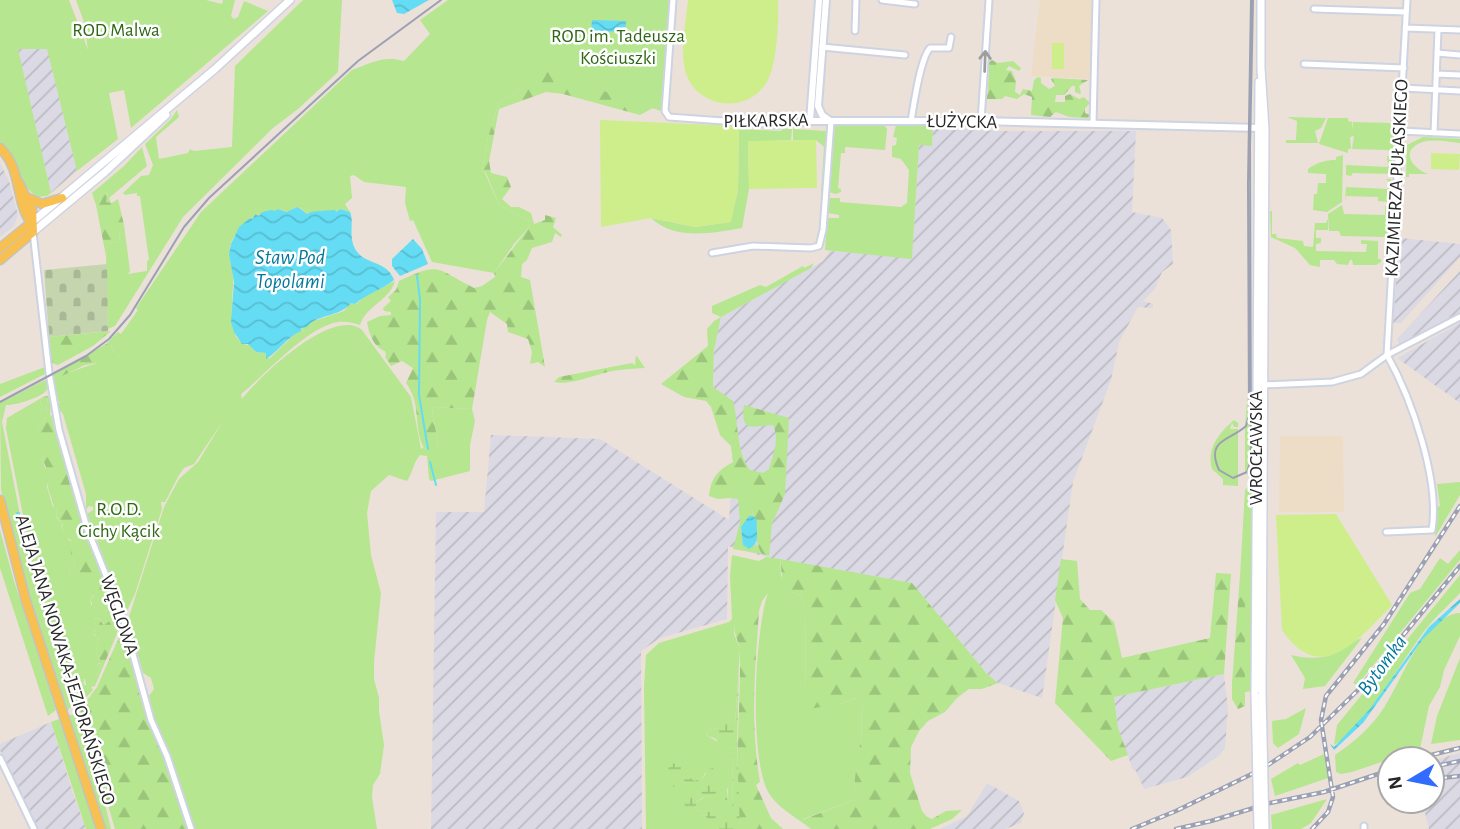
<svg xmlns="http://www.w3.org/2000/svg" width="1460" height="829" viewBox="0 0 1460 829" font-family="'Alegreya Sans',sans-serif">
<defs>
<pattern id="industrial-furrows" width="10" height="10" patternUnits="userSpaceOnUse" patternTransform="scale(1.75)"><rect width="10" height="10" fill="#dbd9e3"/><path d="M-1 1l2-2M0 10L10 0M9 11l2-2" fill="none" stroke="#bcbac3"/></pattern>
<pattern id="forest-firs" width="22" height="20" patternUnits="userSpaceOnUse" patternTransform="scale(1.75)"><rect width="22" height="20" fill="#b6e690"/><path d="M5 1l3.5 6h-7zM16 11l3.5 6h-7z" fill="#9cc57c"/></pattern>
<pattern id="wetland-marsh" width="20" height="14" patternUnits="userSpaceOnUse" patternTransform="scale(1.75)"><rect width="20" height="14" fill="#b6e690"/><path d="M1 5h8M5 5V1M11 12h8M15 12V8" fill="none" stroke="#9cc57c"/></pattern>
<pattern id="cemetery-stones" width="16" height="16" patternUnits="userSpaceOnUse" patternTransform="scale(1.75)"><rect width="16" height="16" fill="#c5d6ae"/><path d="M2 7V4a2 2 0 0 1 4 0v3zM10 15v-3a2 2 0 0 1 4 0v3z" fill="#a9b896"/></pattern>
<pattern id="water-waves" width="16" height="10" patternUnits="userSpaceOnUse" patternTransform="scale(1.75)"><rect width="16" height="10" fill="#64dcf4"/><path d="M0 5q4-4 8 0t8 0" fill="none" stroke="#57bdd1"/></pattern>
</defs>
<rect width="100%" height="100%" fill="#ebe1d8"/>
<path fill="url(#industrial-furrows)" d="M 47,48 L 77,171 L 51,193 L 17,49 Z
M 933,127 L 1004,131 L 1136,131 L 1132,212 L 1162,218 L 1171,230 L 1173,264 L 1162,272 L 1155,289 L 1143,301 L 1153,304 L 1153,308 L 1138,307 L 1119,342 L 1111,380 L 1073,482 L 1042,698 L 998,683 L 987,674 L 912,583 L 766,557 L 728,546 L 727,619 L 660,638 L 641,651 L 642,829 L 431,829 L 436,512 L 484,512 L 491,435 L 600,439 L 729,520 L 733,462 L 731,446 L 713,388 L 714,350 L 721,317 L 823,261 L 830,251 L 912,258 L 919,145 L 932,145 Z
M 0,163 L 9,181 L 18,215 L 14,226 L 0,237 Z
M 1401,238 L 1460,244 L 1460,257 L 1401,323 L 1393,323 L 1397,268 L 1400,268 Z
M 1460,271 L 1460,314 L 1400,347 L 1397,339 Z
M 1460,323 L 1460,403 L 1397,358 Z
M 1224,674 L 1228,709 L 1225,748 L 1219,756 L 1187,777 L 1144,789 L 1136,771 L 1133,770 L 1118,728 L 1114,697 Z
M 51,722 L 72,790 L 86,829 L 38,829 L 0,750 L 0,744 Z
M 1460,753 L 1460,829 L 1429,829 L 1422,801 L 1432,801 L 1432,761 Z
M 987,783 L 1019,801 L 1024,813 L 1021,823 L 1005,829 L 940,829 L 967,816 Z"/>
<path fill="#eeddc6" d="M 1040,0 L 1094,0 L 1091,79 L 1031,76 Z
M 1280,436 L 1343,436 L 1344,512 L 1279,512 Z"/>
<path fill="#b6e690" d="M 0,0 L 69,0 L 88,50 L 84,22 L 76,0 L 206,0 L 222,4 L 223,0 L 235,0 L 231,16 L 234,19 L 238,17 L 244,1 L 268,11 L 131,128 L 124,90 L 109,93 L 118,139 L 77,171 L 47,49 L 18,49 L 51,193 L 47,196 L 38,197 C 18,186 17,157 0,142 Z
M 303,0 L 342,0 L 338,72 L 298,109 L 273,128 L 183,217 L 115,326 L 108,329 L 106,256 L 108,243 L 120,241 L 119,231 L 124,225 L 130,271 L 128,274 L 147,271 L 147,261 L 149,260 L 140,196 L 137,196 L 137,193 L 125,195 L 123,193 L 141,176 L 149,175 L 153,165 L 145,144 L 170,120 L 177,110 L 179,117 L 156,137 L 159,159 L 188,153 L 190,149 L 194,151 L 232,147 L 235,66 Z
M 448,0 L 669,0 L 661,111 L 534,68 L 518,92 L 499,102 L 488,137 L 482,171 L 485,173 L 499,205 L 528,220 L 530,226 L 514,244 L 494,273 L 432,262 L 413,220 L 410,221 L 405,203 L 406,187 L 364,182 L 354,175 L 350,176 L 352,198 L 345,204 L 350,212 L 340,209 C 332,217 317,208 307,214 L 299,207 L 286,212 L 278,209 L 276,211 L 262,213 L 259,216 L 256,214 L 253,219 L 250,218 C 242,226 233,234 230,247 C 228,257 233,268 233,278 C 234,296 224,342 249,345 L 256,352 L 266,353 L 269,359 L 297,332 L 303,331 L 301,327 L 311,322 L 344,311 L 351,303 L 356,304 L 364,297 L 395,281 C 390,300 366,306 360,325 C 353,323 346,321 338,322 C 308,326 265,375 241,394 L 242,399 C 259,377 333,306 362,330 L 411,397 L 421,449 L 424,447 L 426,450 L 438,452 C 439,436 433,423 432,407 L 472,409 L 475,421 L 470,445 L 470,471 L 431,481 L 429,479 L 427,456 L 420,455 C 413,463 413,472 407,481 L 389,475 L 371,491 L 367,513 L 371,555 L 381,593 L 374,662 L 374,679 L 379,698 L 379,711 L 384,745 L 380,774 L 373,785 L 372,797 L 377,829 L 194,829 L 174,769 L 152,716 L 153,713 L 149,696 L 154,689 L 151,678 L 143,673 L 128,620 L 164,507 L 179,479 L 198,462 L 223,421 L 194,464 L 184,468 L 179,475 L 165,502 L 161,502 L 162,509 L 135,594 L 125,615 L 87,514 L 93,510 L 93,507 L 89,506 L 86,509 L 86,494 L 63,414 L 57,407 L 60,402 L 57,401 L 51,376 L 58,381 L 59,377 C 79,368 100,362 119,357 L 118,353 L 114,353 L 111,345 L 106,344 L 118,332 L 121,334 L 138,310 L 136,308 L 201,212 L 352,70 C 371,63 383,55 404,61 L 430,34 L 420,20 Z
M 1287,117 L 1326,118 L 1321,128 L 1315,131 L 1318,143 L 1286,143 L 1286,140 L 1296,140 L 1297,121 Z
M 1328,118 L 1348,118 L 1348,121 L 1352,122 L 1352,131 L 1353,122 L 1391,123 L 1394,120 L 1393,152 L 1387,150 L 1352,149 L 1354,136 L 1350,137 L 1351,149 L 1348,149 L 1348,153 L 1319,144 Z
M 883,123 L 887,124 L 884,125 L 887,129 L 885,150 L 845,147 L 845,153 L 841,153 L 838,188 L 841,189 L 841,192 L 836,194 L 829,192 L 835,126 L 841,124 Z
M 925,123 L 1002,126 L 933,125 L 932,146 L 919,145 L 912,259 L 825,250 L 827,218 L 839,218 L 839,215 L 827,213 L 829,198 L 840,198 L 840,202 L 901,207 L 907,203 L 909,170 L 901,159 L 892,157 L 892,146 L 896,145 L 897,138 L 893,137 L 896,125 L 928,125 L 898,124 Z
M 739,129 L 781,131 L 782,129 L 792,129 L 791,140 L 748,142 L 749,189 L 742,228 C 711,233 676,241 651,218 L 695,227 L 730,222 L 738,190 Z
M 793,129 L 827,131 L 824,194 L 821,194 L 824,147 L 816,140 L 793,140 Z
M 1423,137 L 1460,139 L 1460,143 C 1449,142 1431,138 1420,143 C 1398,153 1416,170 1428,174 L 1409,174 L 1409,177 L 1406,177 L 1407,145 Z
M 142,147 L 147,166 L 109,198 L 111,203 L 106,202 L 108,192 L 101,194 L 100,203 L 96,205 L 92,193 L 79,204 L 124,166 Z
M 1343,155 L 1342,202 L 1327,212 L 1313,210 L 1314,194 L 1317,194 L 1318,183 L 1326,183 L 1326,174 L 1308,173 L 1308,169 C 1318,162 1326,160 1336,160 L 1336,157 Z
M 1387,156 L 1392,156 L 1392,174 L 1353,173 L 1351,176 L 1346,175 L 1346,165 L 1388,167 Z
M 1386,179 L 1391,179 L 1390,202 L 1378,201 L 1378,197 L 1346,196 L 1345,201 L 1346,187 L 1388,189 L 1388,181 Z
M 1342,205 L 1344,214 L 1385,215 L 1385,206 L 1390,206 L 1389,227 L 1386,237 L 1341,236 L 1339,231 L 1329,231 L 1328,214 Z
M 1270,211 L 1272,211 L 1272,234 L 1276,234 L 1277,238 L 1303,241 L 1304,246 L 1313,247 L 1315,223 L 1326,223 L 1328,219 L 1328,230 L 1316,230 L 1316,238 L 1321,238 L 1321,243 L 1316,244 L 1316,251 L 1366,252 L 1367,244 L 1361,244 L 1361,240 L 1378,241 L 1378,259 L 1381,259 L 1381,262 L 1376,265 L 1353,265 L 1352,260 L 1350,260 L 1348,265 L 1337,264 L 1334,260 L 1320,260 L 1320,267 L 1310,265 L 1295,248 L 1271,237 Z
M 814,263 L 811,268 L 721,317 L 712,313 L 712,306 L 760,285 L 766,287 L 803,266 L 804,268 Z
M 45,367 L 47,373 L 0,397 L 0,384 Z
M 47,379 C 48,383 49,387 46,391 C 40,398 13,406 6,405 L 2,422 L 29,561 L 72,696 L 72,706 L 66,712 L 28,599 L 1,490 L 0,403 Z
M 1248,392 L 1254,394 L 1253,467 L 1247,475 L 1245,472 L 1245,425 Z
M 48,396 L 51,402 L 50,415 L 54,417 L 116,606 L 83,528 L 50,415 L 46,413 Z
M 43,397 L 40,403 L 43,406 L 40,411 L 44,414 L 45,420 L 37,428 L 37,432 L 47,440 L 47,451 L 42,459 L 49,478 L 47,487 L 53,507 L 57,508 L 56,517 L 63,524 L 61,526 L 63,530 L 67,530 L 68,540 L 72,541 L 71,552 L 75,567 L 69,570 C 71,587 82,589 94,594 L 90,600 L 93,612 L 106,611 L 113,607 L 116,614 L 117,609 L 121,620 L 116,636 L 114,635 L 116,630 L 112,620 L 105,625 L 98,618 L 95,618 L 94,630 L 97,634 L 94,635 L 99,640 L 96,650 L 100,661 L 97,665 L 101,663 L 102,665 L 91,685 L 86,685 L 85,679 L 82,680 L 84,692 L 79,697 L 75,697 L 32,561 L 6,429 L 7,418 Z
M 1234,420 L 1238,423 L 1238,427 L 1234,427 L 1232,423 L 1230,429 L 1238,429 L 1238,486 L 1223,485 L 1223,479 L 1212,469 C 1206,448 1220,432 1234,420 Z
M 1460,482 L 1460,495 L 1435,537 L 1437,507 L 1440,506 L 1437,484 Z
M 735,485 L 739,486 L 749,503 L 753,516 L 749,517 L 741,528 L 743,545 L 754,546 L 756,544 L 762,554 L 733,549 L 740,522 L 738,499 L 730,498 Z
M 1249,486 L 1253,490 L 1253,691 L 1245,692 L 1245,576 L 1240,576 L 1245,490 Z
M 0,530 L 14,581 L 56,710 L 48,716 L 0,568 Z
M 1460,550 L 1460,560 L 1357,685 L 1353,683 L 1410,593 L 1420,589 L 1440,558 L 1448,564 Z
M 732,555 L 759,561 L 766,557 L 780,559 L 781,576 L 790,592 L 801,595 L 806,605 L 805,696 L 841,704 L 857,698 L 863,705 C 860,717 863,727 861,739 C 858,759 854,779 854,800 L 803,819 L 803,823 C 792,815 778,807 770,795 C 748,763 755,629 768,593 L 762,601 L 759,611 L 755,611 L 753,622 L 735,622 L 734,634 L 740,649 L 735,726 L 728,719 L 718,728 L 709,730 L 706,735 C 716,740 722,746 733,749 L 732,816 L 695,810 L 697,802 L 706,796 L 727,800 L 728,789 L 719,785 L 705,773 L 702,779 L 694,782 L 687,775 L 680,783 L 686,786 C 683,799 684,810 692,820 L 697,816 L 703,814 L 718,829 L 646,829 L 644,687 L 646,655 L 659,643 L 729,622 L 732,619 L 730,576 Z
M 1460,575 L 1460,593 C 1449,605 1436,616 1426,629 C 1403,658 1365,729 1334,745 L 1337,725 Z
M 1460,613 L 1460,636 L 1444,670 L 1440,687 L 1429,706 L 1420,749 L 1352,772 L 1341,774 L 1336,772 L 1335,755 C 1355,741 1372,727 1385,706 C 1402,680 1424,615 1460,613 Z
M 1362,638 L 1325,686 L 1303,689 L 1305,678 L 1291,655 C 1302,658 1320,659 1331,655 C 1342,650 1350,642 1362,638 Z
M 1460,658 L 1460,740 L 1431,744 L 1437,716 Z
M 1306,708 L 1299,734 L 1278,748 L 1273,743 L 1272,721 L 1286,719 Z
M 67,715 L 75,715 L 79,720 L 99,779 L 111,829 L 104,829 Z
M 59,719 L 97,829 L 86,829 L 51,722 Z
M 1324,754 L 1328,778 L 1275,796 L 1271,779 L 1298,763 L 1300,765 Z
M 1327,799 L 1311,823 L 1301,829 L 1272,829 L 1271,815 Z"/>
<path fill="url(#forest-firs)" d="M 992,60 L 998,63 L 1013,61 L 1021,68 L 1019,71 L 1009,66 L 1006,70 L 1012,71 L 1016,81 L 1015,92 L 1020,95 L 1023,89 L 1032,91 L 1034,80 L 1038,77 L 1041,78 L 1041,83 L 1049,89 L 1055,86 L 1051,79 L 1053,78 L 1088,80 L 1079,86 L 1081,92 L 1080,94 L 1075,92 L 1075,86 L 1072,86 L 1064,95 L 1056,95 L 1055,102 L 1065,102 L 1065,96 L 1070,94 L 1079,99 L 1084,97 L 1090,103 L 1085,108 L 1085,113 L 1090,115 L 1088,118 L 1069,117 L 1056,112 L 1050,117 L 1031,115 L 1032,97 L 1024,94 L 1017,99 L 1005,96 L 1002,99 L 986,99 L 988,92 L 989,62 Z
M 534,67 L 653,108 L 640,115 L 563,94 L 546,92 L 499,109 L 489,161 L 491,173 L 507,177 L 511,187 L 502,199 L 511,207 L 519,207 L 531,213 L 534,224 L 545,220 L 545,215 L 556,218 L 553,227 L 562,235 L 561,237 L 555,233 L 552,242 L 532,248 L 527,260 L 522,264 L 521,277 L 530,280 L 545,367 L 538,362 L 530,364 L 532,352 L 528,339 L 508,332 L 507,324 L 490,312 L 487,320 L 472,409 L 432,407 C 433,424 439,436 438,453 C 432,452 426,452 423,446 C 413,426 422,405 406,383 L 413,368 L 402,361 L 391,366 L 385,357 L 386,355 L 385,351 C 373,347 369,333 367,322 L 380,316 L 391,315 L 391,312 L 384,311 L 383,308 L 391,301 L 388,297 L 396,290 L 399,281 C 442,261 435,269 474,288 L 482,286 L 495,277 L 494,273 L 530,226 L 528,220 L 499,205 L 486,173 L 482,171 L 488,137 L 499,102 L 518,92 Z
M 108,192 L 106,202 L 112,203 L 118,199 L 124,225 L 119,231 L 120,241 L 108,243 L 106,256 L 96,205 L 100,203 L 101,194 Z
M 721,317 L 714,350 L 713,387 L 733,401 C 739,423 736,452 750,470 L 763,473 L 769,469 C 773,455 780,439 773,425 C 752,426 740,433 744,405 L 789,418 L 785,494 L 772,524 L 769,556 L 762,554 C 753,540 759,536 755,522 C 752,509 746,498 739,486 L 735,485 L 730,498 L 718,499 L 709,496 C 711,478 717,471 733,462 L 731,446 L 720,435 L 711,407 L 706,401 L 684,397 L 661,384 L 708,346 L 707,329 L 714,321 Z
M 111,331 L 93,346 L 58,365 L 51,363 L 49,337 Z
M 106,344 L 111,345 L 114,353 L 118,353 L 119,357 L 110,361 L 85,365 L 60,377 L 58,381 L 53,379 L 53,375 Z
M 636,355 L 645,368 C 631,369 617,369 604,373 C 588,377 571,385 554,382 L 559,377 L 632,363 L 635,365 Z
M 48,396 L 46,413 L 50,415 L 83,528 L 117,609 L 116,614 L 114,614 L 112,608 L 98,614 L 94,614 L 91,610 L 92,603 L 90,600 L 94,595 C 80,589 71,588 69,570 L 75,567 L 70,550 L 72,541 L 67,538 L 66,530 L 61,529 L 63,524 L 56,516 L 57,509 L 54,508 C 53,497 45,490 49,478 L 45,473 L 46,467 L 42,459 L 47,451 L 47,440 L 37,433 L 37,428 L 45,420 L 44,415 L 40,411 L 43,406 L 40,403 L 43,397 Z
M 780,559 L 912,583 L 987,674 L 998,683 L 982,689 L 969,689 L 957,698 L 945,712 L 928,721 L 919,731 L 911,747 L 910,773 L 922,811 L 927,817 L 932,819 L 946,811 L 962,810 L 952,819 L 930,829 L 811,829 L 803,823 L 802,820 L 854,800 C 854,779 857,759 861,739 C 863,727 860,717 863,705 L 856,698 L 841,704 L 808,709 L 805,696 L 806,605 L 801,595 L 790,592 L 783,585 Z
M 1061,559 L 1077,561 L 1080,599 L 1090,610 L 1101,610 L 1114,622 L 1122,658 L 1210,638 L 1216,573 L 1231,574 L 1224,674 L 1114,697 L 1118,728 L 1128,755 L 1111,761 L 1055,703 L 1063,618 L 1055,600 Z
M 1245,575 L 1245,706 L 1238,709 L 1232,699 L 1232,683 L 1240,576 Z
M 754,610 L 759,611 C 755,671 750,723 760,782 L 756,785 L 771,818 L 783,829 L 740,829 C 733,771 741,711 740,653 C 740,641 732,634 735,622 L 752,622 Z
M 98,618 L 104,625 L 111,620 L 116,622 L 116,636 L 95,686 L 91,687 L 93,690 L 78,706 L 75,704 L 74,696 L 79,697 L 84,692 L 78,684 L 84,679 L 84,685 L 91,685 L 102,665 L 101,663 L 96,664 L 100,660 L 96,650 L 99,639 L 95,638 L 96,632 L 88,625 L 90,620 Z
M 123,636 L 127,639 L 190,829 L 115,829 L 80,710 L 97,687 L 119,637 Z"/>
<path fill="url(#wetland-marsh)" d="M 739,671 L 737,746 L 740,829 L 718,829 L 708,824 L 708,819 L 703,814 L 688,822 L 683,798 L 685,786 L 680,784 L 673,787 L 667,785 L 665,778 L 670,764 L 678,763 L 685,767 L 687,775 L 694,781 L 702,779 L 709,769 L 713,768 L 719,785 L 723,783 L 727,786 L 727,800 L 717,801 C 710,794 704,795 697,802 L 695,810 L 732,815 L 733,749 L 720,745 L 716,739 L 706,735 L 709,730 L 718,728 L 723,720 L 728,719 L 735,725 Z"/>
<path fill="url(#cemetery-stones)" d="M 107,264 L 108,331 L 49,337 L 44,270 Z"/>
<path fill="#ceee8b" d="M 688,0 L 778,0 C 779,19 777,63 768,80 C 749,116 695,109 685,70 C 680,49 686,22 688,0 Z
M 1052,43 L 1064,43 L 1064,69 L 1052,69 Z
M 600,120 L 739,126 L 738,189 L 731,222 L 695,227 L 651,218 L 601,227 Z
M 816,140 L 817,188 L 749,189 L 748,141 Z
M 1431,153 L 1460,154 L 1459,170 L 1431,169 Z
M 1336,514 L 1392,605 C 1360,638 1321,688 1282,630 L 1276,515 Z"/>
<path fill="url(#water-waves)" d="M 392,0 L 429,0 L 404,14 L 397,13 Z
M 592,20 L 626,21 L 625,32 L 591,31 Z
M 298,207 L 307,214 C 312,210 328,211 335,210 L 336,212 L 340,209 L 350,212 C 355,223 346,240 359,254 C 368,264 388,262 394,280 C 382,290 366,294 355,304 L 351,303 C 341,317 316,314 307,327 L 301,328 L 302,331 C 290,334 278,352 266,359 L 266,353 L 256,352 L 248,344 L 242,344 L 234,332 L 231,322 L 234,282 L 229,254 L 231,244 L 239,227 L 250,218 L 253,219 L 255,214 L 259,216 L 262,212 L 271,210 L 275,211 L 278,209 L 286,212 Z
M 413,239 L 422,249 L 428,264 L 400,276 L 392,266 L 392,259 Z
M 749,516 L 753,516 L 757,520 C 755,531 762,542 749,549 L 743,545 L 741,527 Z
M 1460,599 L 1460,603 L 1423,639 L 1363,723 L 1334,750 L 1330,744 L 1334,747 L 1369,710 L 1429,627 Z"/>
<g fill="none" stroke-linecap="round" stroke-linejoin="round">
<path stroke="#64dcf4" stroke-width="2" d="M 417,276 L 420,299 L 419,395 L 428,449
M 430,462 L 436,485
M 17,513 L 19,513"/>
<g stroke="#cdd3e2" stroke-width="9">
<path id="minor" d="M 673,0 L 665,111 L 669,117 L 778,125 L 810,121
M 882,0 L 915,4
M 1314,9 L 1406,12
M 1405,28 L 1460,30
M 855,31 L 856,0
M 822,47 L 905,55
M 1437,53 L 1460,55
M 1304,64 L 1404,68
M 1436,74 L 1460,75
M 1403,88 L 1460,91
M 911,121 C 914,104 920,59 930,48 L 949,48 L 951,37
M 981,121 L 989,0
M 1093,124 L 1096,0
M 1401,131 L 1460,134
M 1434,133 L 1438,30
M 33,232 L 49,373 L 59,430 L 87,528 L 123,618 L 151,720 L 167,756 L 191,829
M 712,253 L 753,246 L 811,248 L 819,246 L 823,230 L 831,121
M 1387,355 L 1407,0
M 1263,385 L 1332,382 L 1361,374 L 1387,355 L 1460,317
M 1386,532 L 1432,530 C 1440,481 1412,399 1387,355
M 0,758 L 34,829
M 1364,826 L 1364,829"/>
</g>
<g stroke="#cdd3e2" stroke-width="10">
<path id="tertiary" d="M 819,0 L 810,121 L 981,121 L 1261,128
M 826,0 L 818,106 L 822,115 L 829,120"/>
</g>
<g stroke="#cdd3e2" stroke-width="10">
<path id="secondary" d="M 1261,0 L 1261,68 L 1265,129 L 1262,692
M 31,223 L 215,69 L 290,0
M 33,232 L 105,172 L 166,115
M 1255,695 L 1259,82"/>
</g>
<g stroke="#c3c3c3" stroke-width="11">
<path id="primary" d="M 0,148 C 22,168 15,201 31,223
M 26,197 L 42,204 L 62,198
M 0,248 L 31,223
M 0,260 L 33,232 L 32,210 L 19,183
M 0,500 L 26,601 L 101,829"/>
</g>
<use href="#minor" stroke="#fff" stroke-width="5"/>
<use href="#tertiary" stroke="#fff" stroke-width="6"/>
<use href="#secondary" stroke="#fff" stroke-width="7"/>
<use href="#primary" stroke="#f7c051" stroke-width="8"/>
<path stroke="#9ba1b3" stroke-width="2" d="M 1251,0 L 1248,183 L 1249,415 L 1246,426 C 1230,441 1205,439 1219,470 L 1233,478 L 1247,472 L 1251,460 L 1250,147 L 1253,0
M 0,402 L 86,356 L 109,339 L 130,315 L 184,227 L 209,198 L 358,61 L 441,0"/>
<g stroke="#9ba1b3" stroke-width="4.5">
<path id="rail" d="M 1415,759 L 1460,748
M 1432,767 L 1460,761
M 1432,779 L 1460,776
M 1132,829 L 1176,811 L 1262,769 L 1310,737 L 1359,689 L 1460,566
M 1176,829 L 1211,821 L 1270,803 L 1324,792 L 1390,770
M 1312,829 L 1328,812 L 1333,797 L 1321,720 L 1326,696 L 1384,624 L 1460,506"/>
</g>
<use href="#rail" stroke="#fff" stroke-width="2" stroke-dasharray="5" stroke-linecap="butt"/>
<g stroke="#cdd3e2" stroke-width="10" stroke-linecap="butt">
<path id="secondary-bridge" d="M 1262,692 L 1265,829
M 1255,695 L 1258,829"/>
</g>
<use href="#secondary-bridge" stroke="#fff" stroke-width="7"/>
</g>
<defs><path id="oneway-shaft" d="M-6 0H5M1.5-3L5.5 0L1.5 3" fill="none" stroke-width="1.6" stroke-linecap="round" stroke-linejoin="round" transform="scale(1.75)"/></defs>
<use stroke="#9e9e9e" href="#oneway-shaft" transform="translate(985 61) rotate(-88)"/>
<g text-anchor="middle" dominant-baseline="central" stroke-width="5" stroke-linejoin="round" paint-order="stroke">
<g font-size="19" fill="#2e6715" stroke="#fff">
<text x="116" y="30">ROD Malwa</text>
<text x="618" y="36">ROD im. Tadeusza<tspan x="618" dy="22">Kościuszki</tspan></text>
<text x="119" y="509">R.O.D.<tspan x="119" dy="22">Cichy Kącik</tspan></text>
</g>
<g font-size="19" fill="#272727" stroke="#fff">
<text transform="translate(766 121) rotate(-1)">PIŁKARSKA</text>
<text transform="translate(962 122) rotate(1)">ŁUŻYCKA</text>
<text transform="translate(1397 178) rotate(-87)">KAZIMIERZA PUŁASKIEGO</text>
<text transform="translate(1256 448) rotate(-90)">WROCŁAWSKA</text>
<text transform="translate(119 615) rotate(71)">WĘGLOWA</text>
<text transform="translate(65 660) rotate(73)">ALEJA JANA NOWAKA-JEZIORAŃSKIEGO</text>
</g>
<g font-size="21" font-style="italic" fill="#06789d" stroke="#fff">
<text x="290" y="257">Staw Pod<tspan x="290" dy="24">Topolami</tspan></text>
<text transform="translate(1382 665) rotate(-54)">Bytomka</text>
</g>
</g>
<g transform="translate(1411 780) rotate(260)"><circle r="33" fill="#ffffff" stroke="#a9a9a9" stroke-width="2"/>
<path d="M0-5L12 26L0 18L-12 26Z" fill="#316cff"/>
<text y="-10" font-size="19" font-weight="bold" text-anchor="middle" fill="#272727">N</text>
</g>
</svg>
